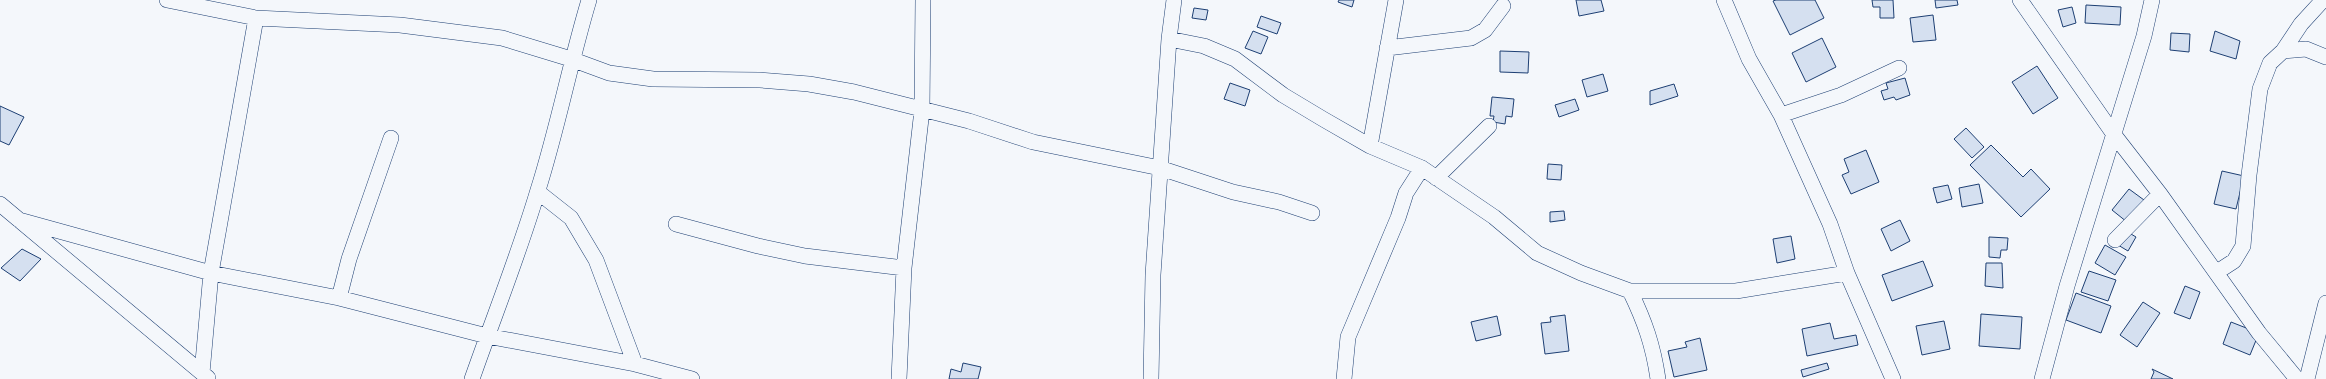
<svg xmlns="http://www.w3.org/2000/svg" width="2326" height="379" viewBox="0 0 2326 379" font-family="Arial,sans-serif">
<rect width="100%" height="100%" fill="#f4f7fb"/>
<path fill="#d5e0f0" stroke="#1d3f73" d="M 1339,0 L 1354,0 L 1352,7 L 1338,2 Z
M 1576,0 L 1601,0 L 1604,11 L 1579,16 Z
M 1776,0 L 1815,0 L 1824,18 L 1790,35 L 1773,1 Z
M 1872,0 L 1893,0 L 1894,18 L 1880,18 L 1880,7 L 1873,7 Z
M 1935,0 L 1957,0 L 1958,5 L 1936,8 Z
M 2086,5 L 2121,7 L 2120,25 L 2085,23 Z
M 2072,7 L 2076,23 L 2063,27 L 2058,10 Z
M 1194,8 L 1208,10 L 1206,20 L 1192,18 Z
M 1933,15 L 1936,40 L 1913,42 L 1910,18 Z
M 1261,16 L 1281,23 L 1277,34 L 1257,27 Z
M 1253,31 L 1268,37 L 1261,54 L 1245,48 Z
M 2215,31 L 2240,41 L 2236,59 L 2210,51 Z
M 2171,33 L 2190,34 L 2189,52 L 2170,50 Z
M 1822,38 L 1836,67 L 1806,82 L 1792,53 Z
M 1500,51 L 1529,52 L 1528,73 L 1500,72 Z
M 2037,66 L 2058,98 L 2033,114 L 2012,82 Z
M 1603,74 L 1608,91 L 1587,97 L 1582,80 Z
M 1905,78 L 1910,95 L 1896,100 L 1894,97 L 1884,100 L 1881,91 L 1888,89 L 1886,83 Z
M 1230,83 L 1250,90 L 1245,106 L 1224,99 Z
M 1674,84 L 1678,96 L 1650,105 L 1650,91 Z
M 1492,97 L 1514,99 L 1512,117 L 1506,116 L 1505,124 L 1493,122 L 1494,116 L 1490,116 Z
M 1575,99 L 1579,110 L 1559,117 L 1555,105 Z
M 0,106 L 24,117 L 9,145 L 0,141 Z
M 1966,128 L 1984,147 L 1972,158 L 1954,139 Z
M 1991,145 L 2023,177 L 2031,169 L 2050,189 L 2021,217 L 1970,165 Z
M 1866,150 L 1879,182 L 1851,194 L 1842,175 L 1849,172 L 1844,159 Z
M 1548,164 L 1562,165 L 1561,180 L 1547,179 Z
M 2222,171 L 2244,176 L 2236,209 L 2214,204 Z
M 1979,184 L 1983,203 L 1962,207 L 1959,188 Z
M 1948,185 L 1952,199 L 1937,203 L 1933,188 Z
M 2129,189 L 2144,200 L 2127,222 L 2112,210 Z
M 1564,211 L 1565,220 L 1550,222 L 1550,212 Z
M 1900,220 L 1910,241 L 1891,251 L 1881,229 Z
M 2126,231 L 2136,237 L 2128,251 L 2118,245 Z
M 1791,236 L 1795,259 L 1777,263 L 1773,239 Z
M 1989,237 L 2008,238 L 2007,250 L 2001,250 L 2000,258 L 1989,257 Z
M 2105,245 L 2126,257 L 2115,275 L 2095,263 Z
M 22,249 L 41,259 L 20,281 L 1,268 Z
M 1923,261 L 1933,286 L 1892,301 L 1882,275 Z
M 1986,263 L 2002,263 L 2003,288 L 1985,286 Z
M 2089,271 L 2116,280 L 2108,301 L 2081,292 Z
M 2185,286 L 2200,292 L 2190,319 L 2174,313 Z
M 2076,293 L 2111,306 L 2101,333 L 2066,320 Z
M 2143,302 L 2160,313 L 2137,347 L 2120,335 Z
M 1981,314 L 2022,317 L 2020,349 L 1979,346 Z
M 1565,315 L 1569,351 L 1545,354 L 1541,323 L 1551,322 L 1550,317 Z
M 1497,316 L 1501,335 L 1476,341 L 1471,322 Z
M 1944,321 L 1950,349 L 1922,355 L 1916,326 Z
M 2231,322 L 2259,333 L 2250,355 L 2223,344 Z
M 1830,323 L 1834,339 L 1856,335 L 1858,345 L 1807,356 L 1802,329 Z
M 1700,338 L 1707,370 L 1674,377 L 1668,351 L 1687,347 L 1685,342 Z
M 963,363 L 981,367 L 978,379 L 949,379 L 951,369 L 961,372 Z
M 1827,363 L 1829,369 L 1803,377 L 1801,370 Z
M 2152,369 L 2173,379 L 2151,379 L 2154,372 Z"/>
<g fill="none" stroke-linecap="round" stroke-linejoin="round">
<g stroke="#1d3f73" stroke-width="16">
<path id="street" d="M 167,0 L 256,18 L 400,25 L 502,38 L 571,59 L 609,73 L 653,79 L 760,80 L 809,84 L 854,92 L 969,121 L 1033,142 L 1160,168 L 1233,192 L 1279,202 L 1312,213
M 1724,0 L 1749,59 L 1781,115 L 1830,224 L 1847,273 L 1893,379
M 2020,0 L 2115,136 L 2160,194 L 2259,333 L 2297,379
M 1169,39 L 1204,46 L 1235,59 L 1283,95 L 1323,119 L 1370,146 L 1422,168 L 1494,217 L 1537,253 L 1581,273 L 1630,291 L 1736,291 L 1847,273
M 1387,48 L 1471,38 L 1485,30 L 1503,6
M 2283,51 L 2301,24 L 2323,0
M 1781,115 L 1841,95 L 1899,68
M 1370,146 L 1396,0
M 1436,178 L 1489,126
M 538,192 L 571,218 L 596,260 L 635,364
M 0,204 L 208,378
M 19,220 L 211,273 L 339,298 L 487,336 L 635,364 L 692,379
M 676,224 L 758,246 L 805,256 L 904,268
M 2115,240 L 2160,194
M 2217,272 L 2234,261 L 2243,246 L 2249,175 L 2260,89 L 2270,63 L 2283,51 L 2306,49 L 2326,57
M 1630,291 C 1645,322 1653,345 1658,379
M 339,298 L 349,259 L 391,138
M 202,373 L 211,273 L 256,18
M 472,379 C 494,316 519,254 538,190 C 558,127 570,63 589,0
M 899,379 L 904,268 L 922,110 L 923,0
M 1151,379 L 1153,275 L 1169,39 L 1174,0
M 1344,379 L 1348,337 L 1398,218 L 1406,193 L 1422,168
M 2042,379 L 2067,286 L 2144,36 L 2152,0
M 2307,379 L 2326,303"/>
</g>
<use href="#street" stroke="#f4f7fb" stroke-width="15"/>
</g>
</svg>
